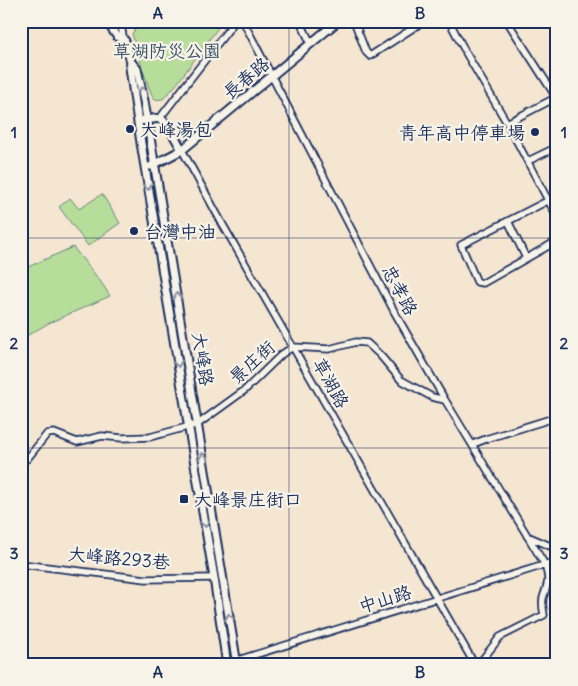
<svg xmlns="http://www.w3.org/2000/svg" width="578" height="686" viewBox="0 0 578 686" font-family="Delius,'LXGW WenKai TC',sans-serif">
<rect width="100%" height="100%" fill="#f5e6d2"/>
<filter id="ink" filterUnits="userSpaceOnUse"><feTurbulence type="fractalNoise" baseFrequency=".02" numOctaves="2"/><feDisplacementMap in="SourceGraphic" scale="10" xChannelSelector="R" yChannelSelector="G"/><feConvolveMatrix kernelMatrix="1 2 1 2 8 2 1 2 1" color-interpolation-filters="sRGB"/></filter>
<g filter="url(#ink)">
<path fill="#b6dd99" stroke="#68867c" d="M 140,21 L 223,21 L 176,85 L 163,99 C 161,99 157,100 155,99 C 149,95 135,43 132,34 Z
M 102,194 L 120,223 L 88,246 L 59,207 L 70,198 L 79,209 Z
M 73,247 L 101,282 L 110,296 L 49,323 L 21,339 L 21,295 L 27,293 L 21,285 L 21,270 Z"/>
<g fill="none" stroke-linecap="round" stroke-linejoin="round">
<g stroke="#1b2f5e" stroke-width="9">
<path id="minor" d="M 120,21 L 124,41
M 243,21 L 395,313 L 445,400 L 545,565 C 550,582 548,582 543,598 C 542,603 543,610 544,615 L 500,637 L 478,665
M 300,21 L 311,44
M 354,21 L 366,52 L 370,56 L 424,21
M 449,21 L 464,49
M 507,21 L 556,97
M 466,53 L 507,123 L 557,217
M 160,118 L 235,21
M 507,123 L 557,97
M 182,150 L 223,225 L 475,665
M 528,161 L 557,147
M 557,196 L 461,245 L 477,282 L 483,283 L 557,241
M 508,221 L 526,258
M 473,444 L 486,439 L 557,417
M 21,460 L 27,459 L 47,434 L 54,433 L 77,442 L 102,436 L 122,438 L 150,437 L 198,424 L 245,390 L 282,354 L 293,347 L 329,349 L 356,342 L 367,343 L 380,355 L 401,380 L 432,397 L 445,400
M 527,536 L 557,549
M 21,564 L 146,579 L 214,578
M 222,665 L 557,561"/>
</g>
<g stroke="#1b2f5e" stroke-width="11">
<path id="tertiary" d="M 106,21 L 117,36 L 125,41 L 131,62 L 137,69 L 144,101 L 237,665
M 131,62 L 130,68 L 141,143 L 214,578 L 227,665
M 138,121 L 160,118 L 168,125 L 182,150
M 151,166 L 182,150 L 338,21"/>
</g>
<use href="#minor" stroke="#f7f3e8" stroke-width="5.5"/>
<use href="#tertiary" stroke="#f7f3e8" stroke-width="7"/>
</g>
<defs><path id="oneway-chevron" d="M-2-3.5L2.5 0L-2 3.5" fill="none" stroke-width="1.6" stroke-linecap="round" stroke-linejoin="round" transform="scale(1.25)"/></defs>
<g stroke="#8991a3">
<use href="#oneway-chevron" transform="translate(142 90) rotate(-103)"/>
<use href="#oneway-chevron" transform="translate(148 187) rotate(80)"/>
<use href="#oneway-chevron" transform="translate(177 296) rotate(-99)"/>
<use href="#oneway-chevron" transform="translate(178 364) rotate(80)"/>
<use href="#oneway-chevron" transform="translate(203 456) rotate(-99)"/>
<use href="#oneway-chevron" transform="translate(205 524) rotate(80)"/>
<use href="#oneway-chevron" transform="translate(229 617) rotate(-99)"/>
</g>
</g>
<path fill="none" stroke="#1b2f5e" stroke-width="1" stroke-opacity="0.55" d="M 289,21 L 289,665M 21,238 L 557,238M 21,448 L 557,448"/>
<g fill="#1b2f5e" stroke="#f7f3e8" stroke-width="2">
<circle cx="130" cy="129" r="5"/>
<circle cx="535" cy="132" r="5"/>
<circle cx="134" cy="231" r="5"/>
<rect x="179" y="494" width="10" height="10" rx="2.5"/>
</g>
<g text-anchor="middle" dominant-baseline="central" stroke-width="4.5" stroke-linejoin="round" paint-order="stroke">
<g font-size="18" fill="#3a526a" stroke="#f7f3e8">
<text x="167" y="50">草湖防災公園</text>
</g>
<g font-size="18" fill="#1b2f5e" stroke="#f7f3e8">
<text transform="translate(246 78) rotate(-40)">長春路</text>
<text transform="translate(400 290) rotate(62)">忠孝路</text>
<text transform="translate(203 359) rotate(81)">大峰路</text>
<text transform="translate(252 362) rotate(-42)">景庄街</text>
<text transform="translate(331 383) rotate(61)">草湖路</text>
<text transform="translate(119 558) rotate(5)">大峰路293巷</text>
<text transform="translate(385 599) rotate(-17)">中山路</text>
</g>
<g font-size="18" fill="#1b2f5e" stroke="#f7f3e8" text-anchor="start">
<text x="140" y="129">大峰湯包</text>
<text x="525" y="132" text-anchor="end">青年高中停車場</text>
<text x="144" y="231">台灣中油</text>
<text x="194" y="499">大峰景庄街口</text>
</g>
</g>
<rect width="578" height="686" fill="none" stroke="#f7f3e8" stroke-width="55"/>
<rect x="28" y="28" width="522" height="630" fill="none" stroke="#1b2f5e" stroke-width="2"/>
<g font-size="16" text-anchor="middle" font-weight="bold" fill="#1b2f5e">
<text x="158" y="19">A</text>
<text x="420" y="19">B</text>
<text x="14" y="138">1</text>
<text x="564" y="138">1</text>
<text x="14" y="349">2</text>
<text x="564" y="349">2</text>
<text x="14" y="559">3</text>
<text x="564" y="559">3</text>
<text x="158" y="678">A</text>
<text x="420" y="678">B</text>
</g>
</svg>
